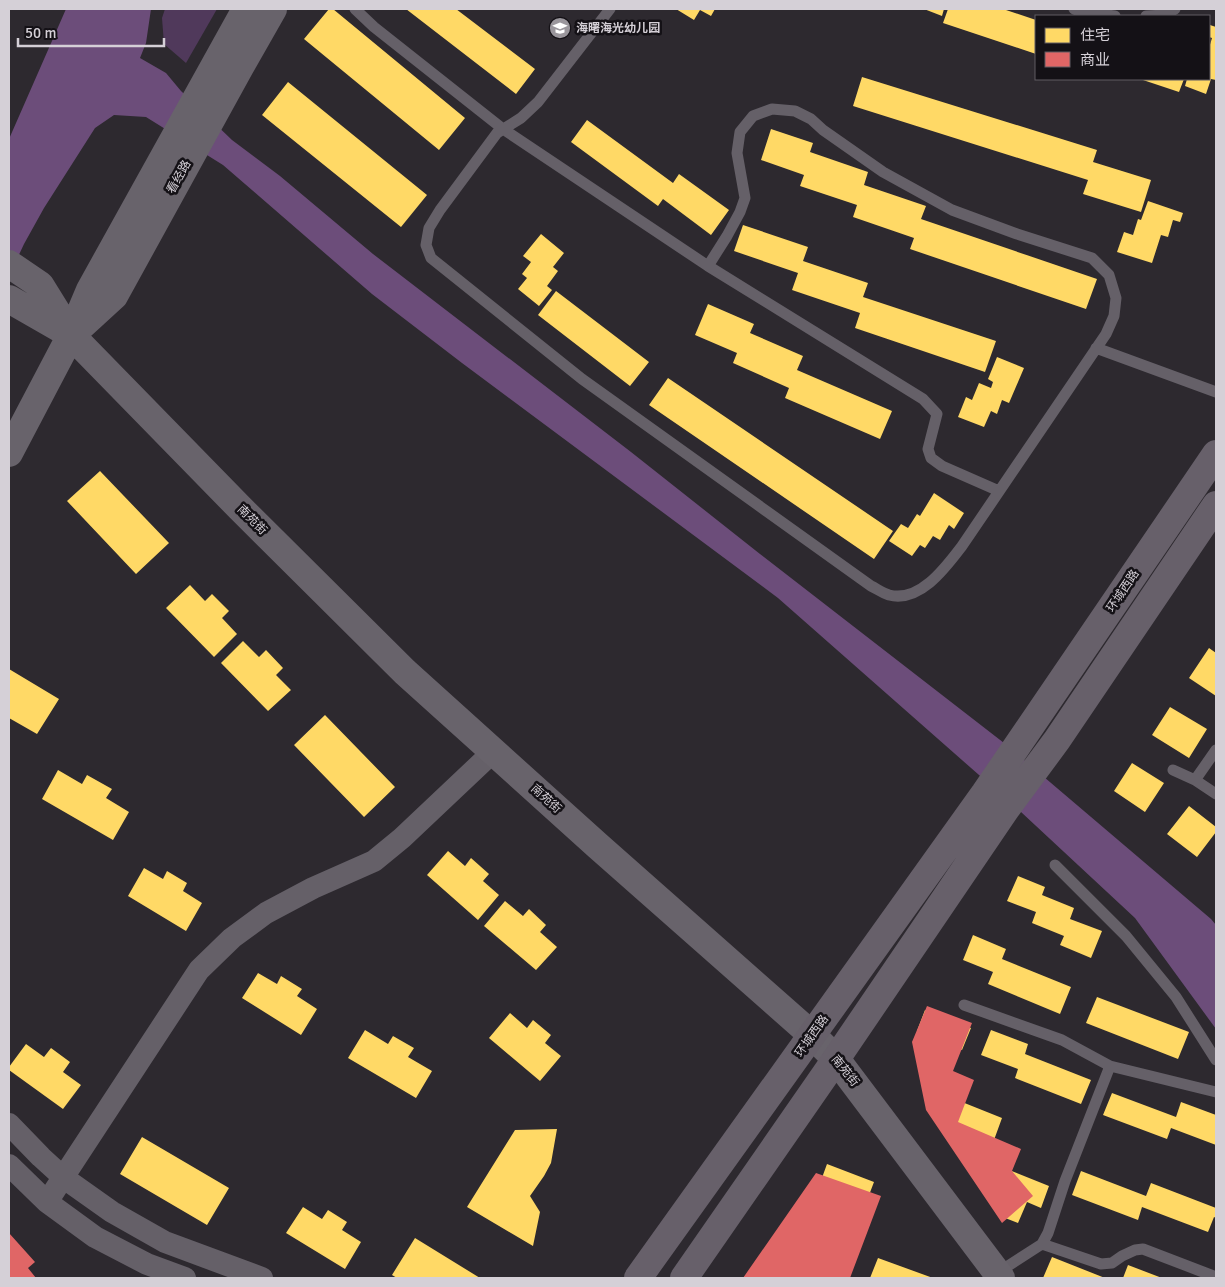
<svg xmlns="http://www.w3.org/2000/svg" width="1225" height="1287" viewBox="0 0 1225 1287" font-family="Signika,'Noto Sans SC',sans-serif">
<rect width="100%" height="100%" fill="#2d292f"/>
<path fill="#50395b" d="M 165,9 L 217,9 L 186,63 L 164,44 L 162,18 Z"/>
<path fill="#6c4d7a" d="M 66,9 L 151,9 L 146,43 L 140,58 L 166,73 L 181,91 L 232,140 L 280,176 L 373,254 L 631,452 L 760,554 L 1004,743 L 1211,919 L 1216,925 L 1216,1029 L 1135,918 L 1021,812 L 778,598 L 462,363 L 372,294 L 223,165 L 146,117 L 114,115 L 95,128 L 44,208 L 24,244 L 9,276 L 9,139 Z"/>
<path fill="#ffd966" d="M 329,9 L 333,9 L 465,118 L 439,150 L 304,39 Z
M 406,9 L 456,9 L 535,69 L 516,94 Z
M 676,9 L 715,9 L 711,16 L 700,10 L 694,20 Z
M 924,9 L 944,9 L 942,16 Z
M 948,9 L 1003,9 L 1036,20 L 1036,54 L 943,23 Z
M 1210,25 L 1216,27 L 1216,80 L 1211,79 L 1206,94 L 1185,86 L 1187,79 L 1209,79 L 1209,48 L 1212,38 L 1209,37 L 1209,29 Z
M 862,77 L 1097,150 L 1093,162 L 1151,180 L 1141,212 L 1083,194 L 1088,180 L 853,106 Z
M 1140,79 L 1184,79 L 1179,92 Z
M 288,82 L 427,195 L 401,227 L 262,115 Z
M 587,120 L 673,183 L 679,174 L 729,210 L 711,235 L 663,199 L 658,206 L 571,142 Z
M 771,129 L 813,143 L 810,152 L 868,172 L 864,185 L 926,206 L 921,219 L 1097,279 L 1086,309 L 910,249 L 914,238 L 853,217 L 857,205 L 800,186 L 804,175 L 761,160 Z
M 1148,201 L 1183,213 L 1180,222 L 1173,220 L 1168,237 L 1161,235 L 1152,263 L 1117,252 L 1124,232 L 1133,235 L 1138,219 L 1141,220 Z
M 743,225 L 808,247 L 803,261 L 868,283 L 863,297 L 996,341 L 985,372 L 855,328 L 860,313 L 792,290 L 798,273 L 734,251 Z
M 541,234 L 564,253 L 553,267 L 558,271 L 547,286 L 552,290 L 539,306 L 518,289 L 527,278 L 522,274 L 531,262 L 523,256 Z
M 556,291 L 649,362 L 630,386 L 538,315 Z
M 708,304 L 754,324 L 750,333 L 803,356 L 797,370 L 892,411 L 880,439 L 785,398 L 789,388 L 733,363 L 737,353 L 695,335 Z
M 997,357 L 1024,368 L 1009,403 L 1002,400 L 997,414 L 991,411 L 984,427 L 958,417 L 966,397 L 972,400 L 979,383 L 991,388 L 993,382 L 988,379 Z
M 668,378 L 893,531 L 874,559 L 649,405 Z
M 100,471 L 169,543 L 136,574 L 67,501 Z
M 934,493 L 964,513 L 954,529 L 949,525 L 940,540 L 933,536 L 925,548 L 920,545 L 912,556 L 889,541 L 901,524 L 908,528 L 917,514 L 920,516 Z
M 190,585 L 205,601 L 212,594 L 229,611 L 222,618 L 237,634 L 214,657 L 166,608 Z
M 243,641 L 259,657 L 266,650 L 283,668 L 276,675 L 291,690 L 268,711 L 221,663 Z
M 1209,648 L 1216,653 L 1216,696 L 1189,678 Z
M 9,669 L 59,699 L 37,734 L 9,718 Z
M 1170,707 L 1207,729 L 1189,758 L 1152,735 Z
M 325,715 L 395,787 L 364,817 L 294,745 Z
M 1132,763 L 1164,783 L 1145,812 L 1114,791 Z
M 58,770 L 82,784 L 87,775 L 112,789 L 106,798 L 129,812 L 113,840 L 42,799 Z
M 1189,806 L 1216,827 L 1216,832 L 1197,857 L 1167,834 Z
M 448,851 L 465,866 L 471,858 L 489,874 L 483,881 L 499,895 L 478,920 L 427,875 Z
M 144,868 L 163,879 L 167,871 L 187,883 L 183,891 L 202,903 L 186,931 L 128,896 Z
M 1018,876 L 1045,887 L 1042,895 L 1074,908 L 1070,919 L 1102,931 L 1091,958 L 1060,945 L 1064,936 L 1032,923 L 1036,912 L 1007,901 Z
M 505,901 L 523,916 L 529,909 L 546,925 L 540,932 L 557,947 L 536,970 L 484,926 Z
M 973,935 L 1006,949 L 1002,959 L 1071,987 L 1060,1014 L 988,984 L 993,972 L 963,960 Z
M 258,973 L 277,984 L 281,976 L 302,989 L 297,996 L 317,1009 L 301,1035 L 242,998 Z
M 1097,997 L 1189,1032 L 1178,1059 L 1086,1023 Z
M 925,1010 L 971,1028 L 962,1050 L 948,1044 L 940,1066 L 922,1058 L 930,1036 L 917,1031 Z
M 510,1013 L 527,1028 L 533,1020 L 551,1035 L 545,1043 L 561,1056 L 540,1081 L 489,1038 Z
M 365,1030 L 388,1044 L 393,1036 L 414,1048 L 408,1057 L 432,1071 L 416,1098 L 348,1058 Z
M 991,1030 L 1028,1044 L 1025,1054 L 1091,1080 L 1081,1104 L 1015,1078 L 1018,1069 L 981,1055 Z
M 26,1044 L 44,1057 L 51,1048 L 70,1062 L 63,1072 L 81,1085 L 63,1109 L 9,1070 L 9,1067 Z
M 1112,1093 L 1176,1117 L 1181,1102 L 1216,1115 L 1216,1145 L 1171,1128 L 1167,1139 L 1103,1115 Z
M 957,1100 L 1002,1118 L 994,1140 L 979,1134 L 971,1155 L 953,1148 L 961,1127 L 948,1121 Z
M 557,1129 L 551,1163 L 544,1176 L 530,1196 L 540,1212 L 533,1246 L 467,1207 L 515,1130 Z
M 142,1137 L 229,1188 L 207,1225 L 120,1174 Z
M 827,1164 L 874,1182 L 866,1203 L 852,1197 L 843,1219 L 825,1212 L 833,1191 L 819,1186 Z
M 1004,1168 L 1049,1186 L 1041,1208 L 1027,1202 L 1018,1223 L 1000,1216 L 1008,1195 L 996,1189 Z
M 1081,1171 L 1146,1196 L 1151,1183 L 1216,1208 L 1216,1218 L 1214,1217 L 1208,1232 L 1142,1207 L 1138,1220 L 1072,1195 Z
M 303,1207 L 322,1219 L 328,1210 L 347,1222 L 342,1230 L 361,1242 L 345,1269 L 286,1233 Z
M 415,1238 L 480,1278 L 397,1278 L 392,1275 Z
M 806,1253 L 852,1271 L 849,1278 L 806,1278 L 797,1275 Z
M 1052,1257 L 1105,1278 L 1043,1278 Z
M 878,1258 L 933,1278 L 870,1278 Z
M 1128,1265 L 1162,1278 L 1123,1278 Z"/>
<path fill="#e06666" d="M 927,1006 L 972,1023 L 953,1071 L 974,1080 L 958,1122 L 1021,1149 L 1012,1171 L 1033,1196 L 1002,1223 L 926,1110 L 912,1042 Z
M 816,1173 L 881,1196 L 850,1278 L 743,1278 Z
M 9,1233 L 35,1262 L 28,1268 L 36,1278 L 9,1278 Z"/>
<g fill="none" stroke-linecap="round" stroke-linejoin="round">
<path stroke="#656068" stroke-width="11" d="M 355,9 L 374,27 L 503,129 L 708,266 L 923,399 L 937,414 L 928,449 L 931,458 L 942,466 L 999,491
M 610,9 L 538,102 L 521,118 L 497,133 L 440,210 L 429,228 L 426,245 L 431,258 L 582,379 L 871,586 C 877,589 883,593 889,595 C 920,603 946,567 962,546 L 1106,334 L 1114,316 L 1116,298 L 1109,275 L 1092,258 L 1017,234 L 952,210 L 883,172 L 823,130 L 811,119 L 795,111 L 772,109 L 753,116 L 740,132 L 737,153 L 745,198 L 740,212 L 727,236 L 708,266
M 1074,9 L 1081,12 L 1115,16
M 1146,16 L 1165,15 L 1175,9
M 1096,348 L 1216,392
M 1173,770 L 1195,780 L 1216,794
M 1195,780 L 1216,750
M 1055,865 L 1126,936 L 1176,997 L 1216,1060
M 964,1005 L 1062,1040 L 1110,1066 L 1216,1092
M 1042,1244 L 1101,1264 L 1112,1263 L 1122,1256 L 1135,1250 L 1143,1249 L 1216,1277
M 997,1273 L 1042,1244 L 1048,1233 L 1065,1181 L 1110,1066"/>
<path stroke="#656068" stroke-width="22" d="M 9,1124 L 41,1157 L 64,1178 L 112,1212 L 165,1242 L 262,1278
M 9,1165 L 47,1202 L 95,1237 L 147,1264 L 185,1278
M 47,1202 L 199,970 L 232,938 L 266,913 L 313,888 L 374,861 L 402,838 L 493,752"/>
<path stroke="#68636b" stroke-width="28" d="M 9,264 L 40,285 L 71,335 L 240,508 L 405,672 L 598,846 L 812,1035 L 836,1059 L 1001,1278
M 9,299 L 70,334
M 78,329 L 114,296 L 240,67 L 273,9
M 9,453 L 71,335 L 90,290 L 246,9"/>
<path stroke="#67606a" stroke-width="28" d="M 638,1278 L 985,793 L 1216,454
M 684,1278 L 836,1059 L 1006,809 L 1057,740 L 1216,505"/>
</g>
<defs>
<g id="school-disc" transform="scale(1.125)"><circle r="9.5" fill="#9a969c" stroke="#141116"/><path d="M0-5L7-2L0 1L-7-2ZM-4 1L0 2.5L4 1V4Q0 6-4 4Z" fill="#fff"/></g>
</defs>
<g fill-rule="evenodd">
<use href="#school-disc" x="560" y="28"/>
</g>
<g text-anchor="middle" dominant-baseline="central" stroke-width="5" stroke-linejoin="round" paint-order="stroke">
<g font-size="12" font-weight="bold" fill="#d5d0d7" stroke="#141116" text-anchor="start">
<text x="576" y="28">海曙海光幼儿园</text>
</g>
<g font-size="12" fill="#d5d0d7" stroke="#141116">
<text transform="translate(179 177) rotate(-61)">看经路</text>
<text transform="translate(252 520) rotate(45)">南苑街</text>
<text transform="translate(1123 591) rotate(-56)">环城西路</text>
<text transform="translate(546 799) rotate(42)">南苑街</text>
<text transform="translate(812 1036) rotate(-55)">环城西路</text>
<text transform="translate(845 1071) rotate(51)">南苑街</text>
</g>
</g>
<rect width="1225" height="1287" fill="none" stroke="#d5d0d7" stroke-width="20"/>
<rect x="1035" y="15" width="175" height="65" fill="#141116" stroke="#615d63"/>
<rect x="1045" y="28" width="25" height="15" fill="#ffd966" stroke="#615d63"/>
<text x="1080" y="40" font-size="15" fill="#d5d0d7">住宅</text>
<rect x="1045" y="52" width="25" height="15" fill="#e06666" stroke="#615d63"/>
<text x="1080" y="65" font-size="15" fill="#d5d0d7">商业</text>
<path d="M18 38v8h146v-8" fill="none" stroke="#d5d0d7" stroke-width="2.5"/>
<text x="25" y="38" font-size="15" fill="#d5d0d7" stroke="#141116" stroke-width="4" paint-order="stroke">50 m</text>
</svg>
